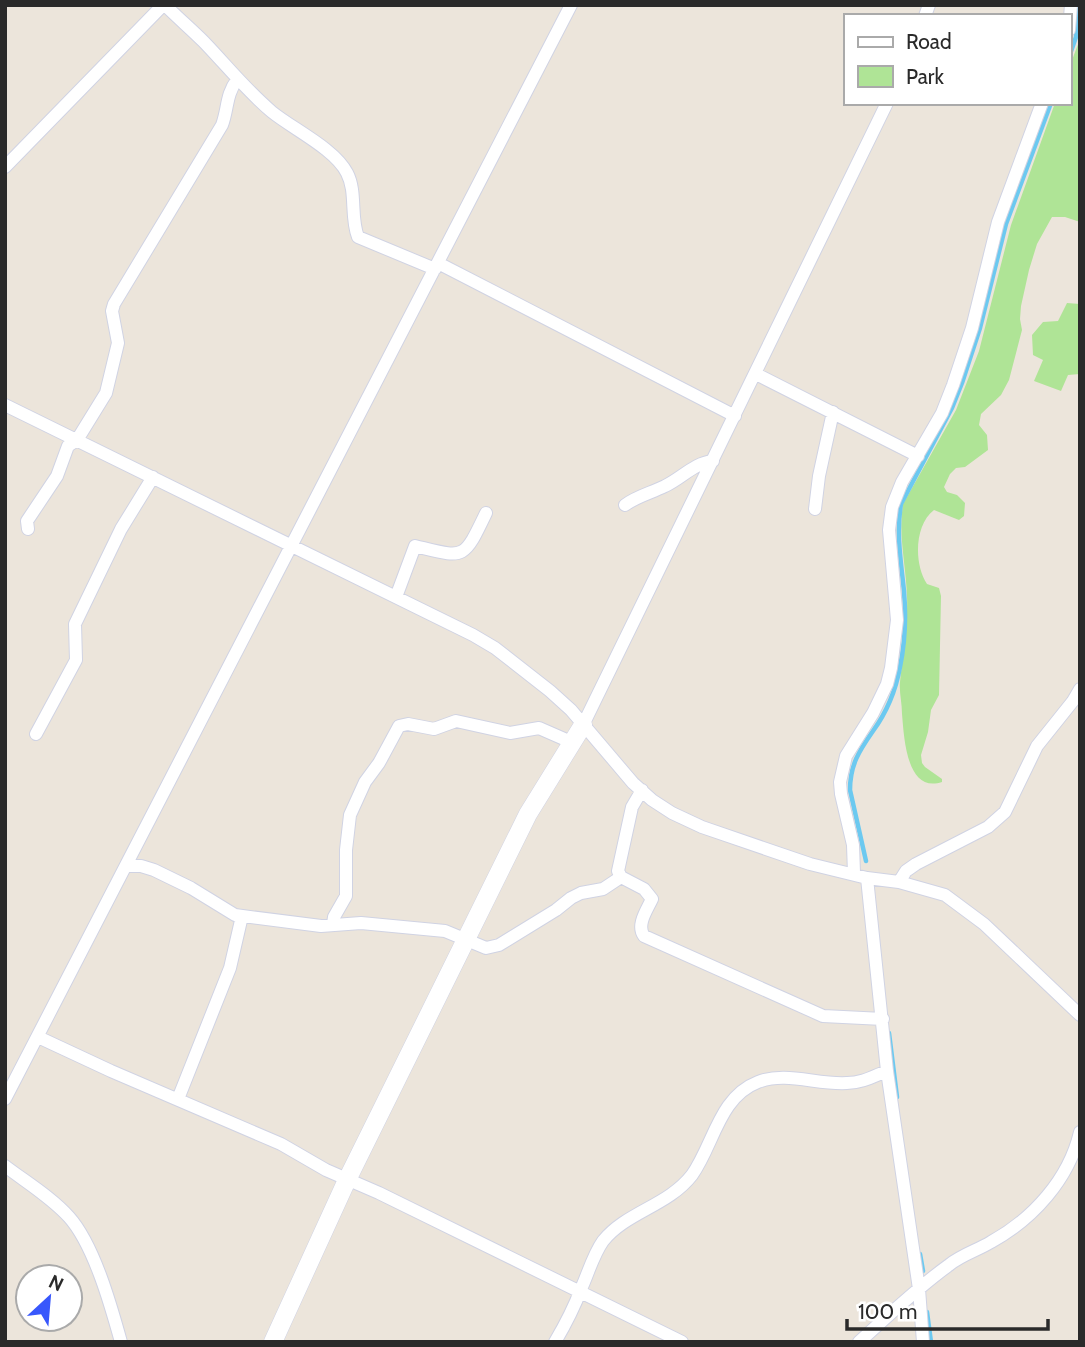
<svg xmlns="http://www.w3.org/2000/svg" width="1085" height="1347" viewBox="0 0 1085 1347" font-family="Cabin,sans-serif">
<rect width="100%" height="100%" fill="#ece5db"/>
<path fill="#afe496" d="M 1080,39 L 1080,222 L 1065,217 L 1052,217 L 1037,244 L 1029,270 L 1021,306 L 1020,319 L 1022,330 L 1009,380 L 1001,395 L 981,414 L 979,425 L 987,435 L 988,450 L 965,467 L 956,468 L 950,474 L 944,487 L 947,492 L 957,495 L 965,503 L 964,516 L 959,520 L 934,510 C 914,525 914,565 927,584 L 939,588 L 941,596 L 939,695 L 931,710 L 928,732 L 921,755 L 922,763 L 925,767 L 942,779 L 942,782 C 906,794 904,736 902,714 C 902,703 899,692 900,682 C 903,653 908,625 907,596 C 906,565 898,535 903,504 L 956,410 L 979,351 L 1011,225 L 1055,103 L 1069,103 L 1069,68 Z
M 1067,303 L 1080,304 L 1080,374 L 1068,375 L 1061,391 L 1034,381 L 1043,360 L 1033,355 L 1032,335 L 1043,322 L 1058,321 Z"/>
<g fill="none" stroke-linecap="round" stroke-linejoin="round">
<path stroke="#6cc9f0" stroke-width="4.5" d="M 1069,57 L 1076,37 L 1078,5
M 866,861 L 850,790 C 850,765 859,751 873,731 C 886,713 896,689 900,667 C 905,643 906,615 904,591 C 901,562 896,533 901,504 L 952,408 L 962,383 L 980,328 L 1006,224 L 1051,103
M 889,1033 L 897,1097
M 920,1254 L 923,1271
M 927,1312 L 931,1342"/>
<g stroke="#d0d3e3" stroke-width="14">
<path id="street" d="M 165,5 C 178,18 192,30 204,42 C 227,66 247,91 272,112 C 293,129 335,149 347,173 C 357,192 350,217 358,237 L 435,269
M 925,16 L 929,5
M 1069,30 L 1071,5
M 5,167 L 163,5
M 438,263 L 735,416
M 756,374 L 918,456
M 5,405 L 473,635 L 495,648 L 550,691 L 571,710 L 633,783 L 652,800 L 672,813 L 702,827 L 810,864 L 867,878 L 899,882 L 945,895 L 984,924 L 1080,1015
M 625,505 C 637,496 651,493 665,486 C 682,478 694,463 713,461
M 815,509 L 819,476 L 833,412
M 28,529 L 27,521 L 57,476 L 68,446 L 77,440 L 106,393 L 118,343 L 112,311 L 114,304 L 222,125 C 228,109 226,94 237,80
M 396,597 L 415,546 C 465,558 463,561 486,513
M 583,725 L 887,103
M 36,734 L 76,660 L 75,624 L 121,529 L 153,477
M 642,790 L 632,807 L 618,871 L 621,877 L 644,889 L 652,899 C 647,910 636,925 644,936 L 823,1016 L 883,1019
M 126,866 L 141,866 L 154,870 L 191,888 L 235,915 L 321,926 L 361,923 L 445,931 L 486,948 L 499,945 L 556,910 L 571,898 L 581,893 L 603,889 L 621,877
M 854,873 L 853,845 L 841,794 L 840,782 L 846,756 L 873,713 L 887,684 L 891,668 L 897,620 L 889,530 L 892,507 L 902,482 L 942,413 L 953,385 L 972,328 L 998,222 L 1042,103
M 867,878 L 887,1071 L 919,1289 L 923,1342
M 899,882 L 906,871 L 916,864 L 988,827 L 1005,812 L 1037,746 L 1073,701 L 1080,689
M 333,924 L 334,917 L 346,896 L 346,850 L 350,815 L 365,782 L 379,763 L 399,726 L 408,724 L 434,729 L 456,721 L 510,733 L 539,728 L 571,742
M 38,1037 L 111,1071 L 281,1144 L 326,1170 L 379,1193 L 682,1342
M 5,1099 L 571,5
M 178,1099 L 230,968 L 242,916
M 5,1166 C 26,1182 51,1197 69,1217 C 94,1245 111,1306 121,1342
M 555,1342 C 565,1325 574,1308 581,1289 C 588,1274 593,1255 603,1241 C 626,1212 668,1206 692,1175 C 714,1144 719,1097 758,1082 C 786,1071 817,1085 847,1083 C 862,1083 874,1076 887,1071
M 859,1342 C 888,1316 917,1288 949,1265 C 961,1255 978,1250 991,1242 C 1033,1219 1069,1179 1080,1132"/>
</g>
<g stroke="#d0d3e3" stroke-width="19">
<path id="secondary" d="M 273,1342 L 347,1180 L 528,814 L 583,725"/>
</g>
<use href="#street" stroke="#fff" stroke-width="12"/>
<use href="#secondary" stroke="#fff" stroke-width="18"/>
</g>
<rect width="1085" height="1347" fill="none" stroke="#2a2a2a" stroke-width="14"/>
<rect x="844" y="14" width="228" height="91" fill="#ffffff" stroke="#aaaaaa" stroke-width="2"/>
<rect x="858" y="37" width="35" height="10" fill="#ffffff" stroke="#aaaaaa" stroke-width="2"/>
<text x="906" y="49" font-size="21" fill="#2a2a2a">Road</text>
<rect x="858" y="66" width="35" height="21" fill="#afe496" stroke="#aaaaaa" stroke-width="2"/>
<text x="906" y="84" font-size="21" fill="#2a2a2a">Park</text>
<g transform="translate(49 1298) rotate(26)"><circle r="33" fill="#ffffff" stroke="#aaaaaa" stroke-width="2"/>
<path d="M0-5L12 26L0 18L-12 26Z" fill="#3857fc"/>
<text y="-10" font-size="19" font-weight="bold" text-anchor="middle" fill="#2a2a2a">N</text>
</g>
<path d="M847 1319v10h201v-10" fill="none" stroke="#2a2a2a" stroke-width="3.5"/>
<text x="858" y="1319" font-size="21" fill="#2a2a2a" stroke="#ffffff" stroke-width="5" paint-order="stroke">100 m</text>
</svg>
